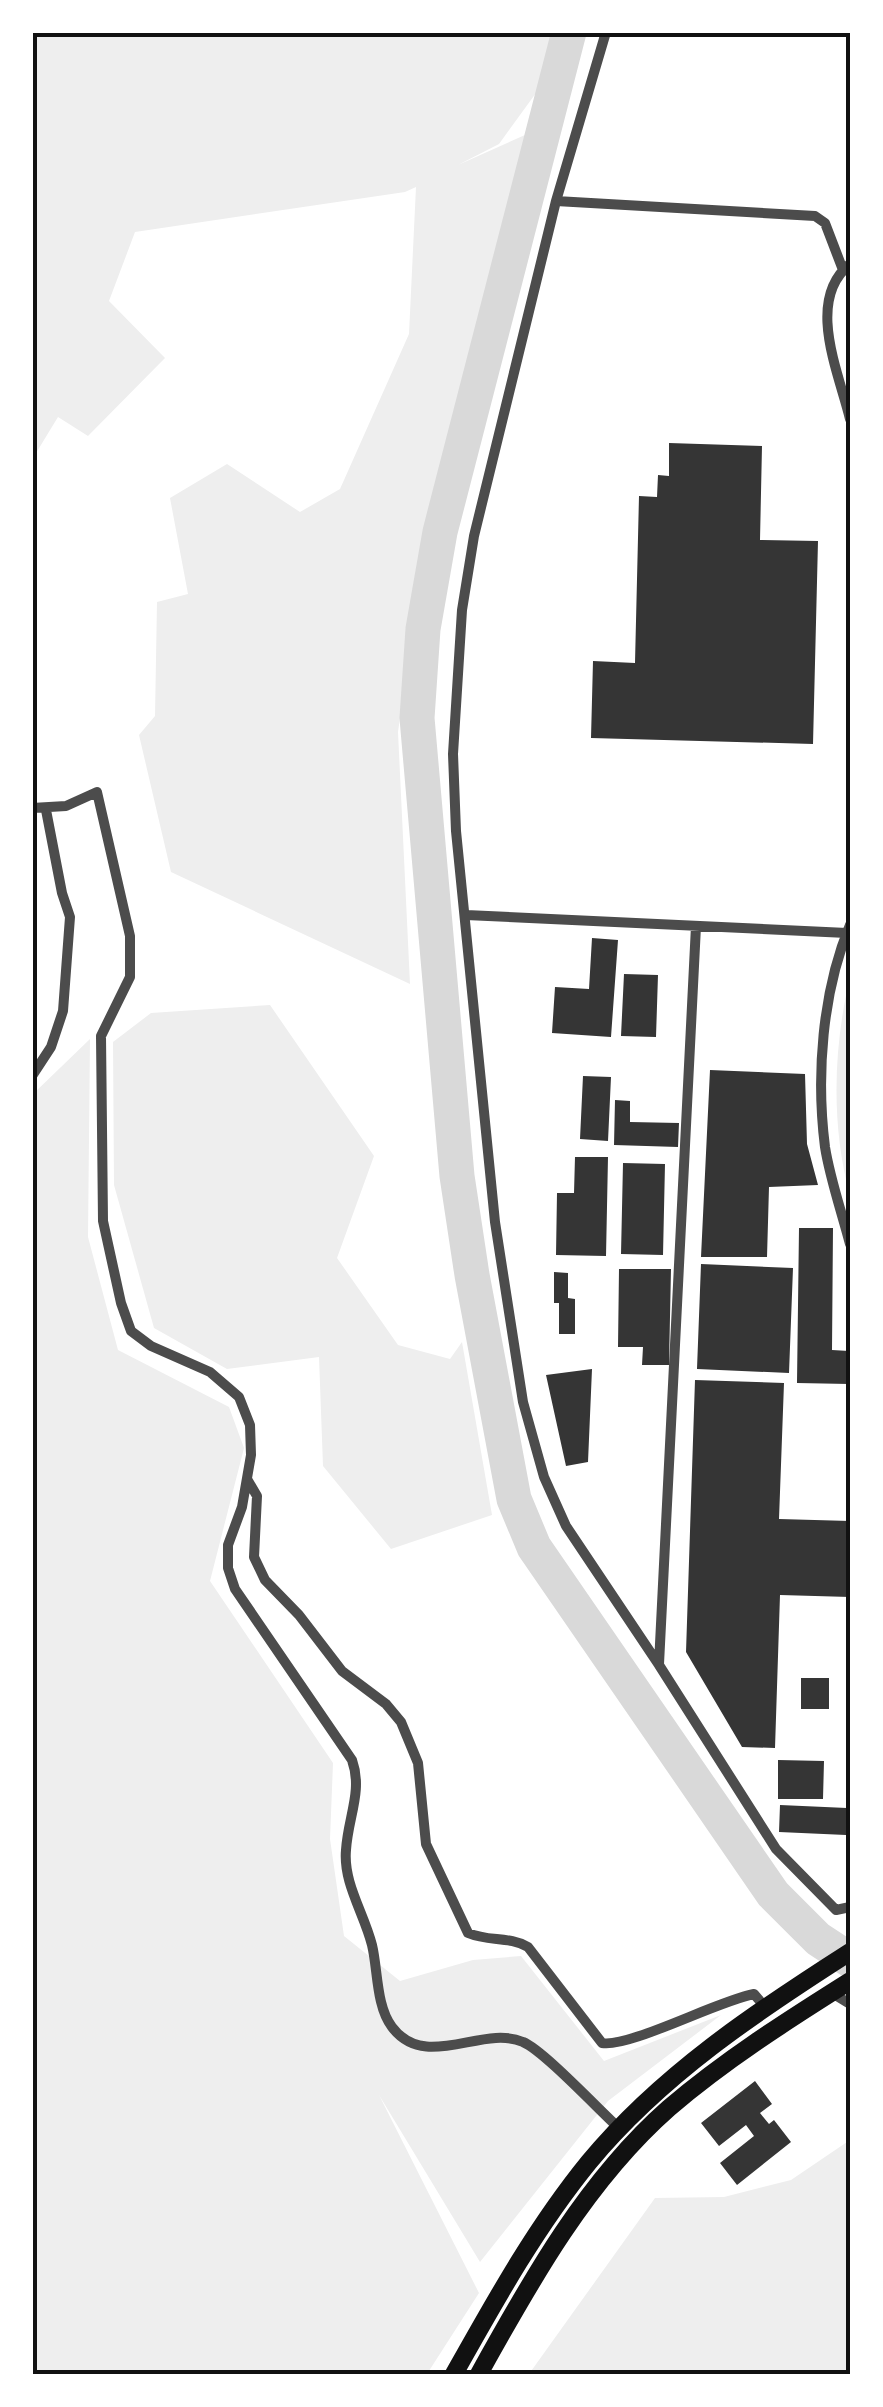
<svg xmlns="http://www.w3.org/2000/svg" width="883" height="2407" viewBox="0 0 883 2407" font-family="Overpass,sans-serif">
<rect width="100%" height="100%" fill="#fff"/>
<path fill="#eee" d="M 33,32 L 557,33 L 536,93 L 499,144 L 458,165 L 525,135 L 425,538 L 398,732 L 410,984 L 171,872 L 139,735 L 155,716 L 157,602 L 188,594 L 170,498 L 227,464 L 300,512 L 340,489 L 409,334 L 416,187 L 405,192 L 135,232 L 109,301 L 165,358 L 88,436 L 58,417 L 33,458 Z
M 850,978 L 850,1195 C 831,1127 833,1047 850,978 Z
M 270,1005 L 374,1156 L 337,1258 L 398,1345 L 450,1359 L 462,1342 L 492,1515 L 391,1549 L 323,1466 L 319,1357 L 227,1369 L 154,1328 L 114,1185 L 113,1042 L 151,1013 Z
M 90,1039 L 88,1237 L 118,1350 L 229,1407 L 244,1448 L 210,1581 L 333,1763 L 330,1839 L 344,1936 L 400,1981 L 473,1960 L 521,1956 L 604,2061 L 721,2015 L 608,2101 L 480,2262 L 379,2095 L 479,2293 L 427,2374 L 33,2374 L 32,1095 Z
M 850,2140 L 850,2374 L 529,2374 L 655,2198 L 724,2197 L 791,2180 Z"/>
<g fill="none" stroke-linecap="round" stroke-linejoin="round">
<path stroke="#d9d9d9" stroke-width="35" d="M 569,32 L 440,532 L 423,629 L 417,718 L 457,1176 L 472,1275 L 514,1499 L 534,1547 L 773,1894 L 818,1939 L 850,1960"/>
</g>
<path fill="#353535" d="M 669,443 L 762,446 L 760,540 L 818,541 L 813,744 L 591,738 L 593,661 L 635,663 L 639,496 L 657,497 L 658,475 L 669,476 Z
M 592,938 L 618,940 L 611,1037 L 552,1033 L 555,987 L 589,989 Z
M 624,974 L 658,975 L 656,1037 L 621,1036 Z
M 710,1070 L 805,1074 L 807,1144 L 818,1185 L 769,1187 L 767,1257 L 701,1257 Z
M 583,1076 L 611,1077 L 608,1141 L 580,1139 Z
M 615,1100 L 630,1101 L 630,1122 L 679,1123 L 678,1147 L 614,1145 Z
M 575,1157 L 608,1157 L 606,1256 L 556,1255 L 557,1193 L 574,1193 Z
M 623,1163 L 665,1164 L 663,1255 L 621,1254 Z
M 799,1228 L 833,1228 L 832,1350 L 849,1351 L 849,1384 L 797,1383 Z
M 701,1264 L 793,1268 L 789,1373 L 697,1369 Z
M 619,1269 L 671,1269 L 669,1365 L 642,1365 L 643,1347 L 618,1347 Z
M 554,1272 L 568,1273 L 568,1298 L 575,1299 L 575,1334 L 559,1334 L 559,1303 L 554,1303 Z
M 592,1369 L 588,1462 L 566,1466 L 546,1375 Z
M 695,1380 L 784,1383 L 779,1519 L 850,1521 L 850,1597 L 780,1595 L 775,1748 L 742,1747 L 686,1652 Z
M 801,1678 L 829,1678 L 829,1709 L 801,1709 Z
M 778,1760 L 824,1761 L 823,1799 L 778,1799 Z
M 780,1805 L 847,1808 L 846,1835 L 779,1832 Z
M 755,2081 L 772,2104 L 760,2113 L 769,2124 L 774,2120 L 791,2142 L 737,2185 L 720,2163 L 754,2136 L 746,2125 L 719,2146 L 701,2123 Z"/>
<g fill="none" stroke-linecap="round" stroke-linejoin="round">
<path stroke="#4c4c4c" stroke-width="10" d="M 606,32 L 556,201 L 474,536 L 462,610 L 453,754 L 456,831 L 495,1222 L 523,1402 L 544,1477 L 566,1526 L 659,1665 L 776,1849 L 836,1910 L 850,1907
M 556,201 L 815,216 L 825,223 L 843,270
M 850,264 C 805,300 839,373 850,419
M 32,808 L 66,806 L 97,792 L 130,936 L 130,977 L 101,1036 L 103,1221 L 121,1303 L 131,1331 L 151,1346 L 210,1372 L 239,1397 L 250,1425 L 251,1455 L 242,1507 L 228,1545 L 228,1568 L 235,1589 L 352,1760 C 363,1791 348,1817 346,1850 C 343,1883 364,1913 372,1945 C 378,1970 376,2006 392,2027 C 426,2072 482,2024 523,2042 C 543,2050 600,2111 620,2129
M 466,915 L 847,933
M 850,925 C 822,992 816,1076 825,1147 C 830,1179 842,1213 850,1244
M 32,1076 L 51,1047 L 63,1011 L 70,917 L 62,893 L 46,810
M 247,1479 L 257,1496 L 254,1557 L 265,1580 L 299,1615 L 342,1671 L 386,1704 L 401,1722 L 418,1763 L 426,1844 L 468,1933 C 489,1942 509,1936 528,1947 L 602,2043 C 629,2048 717,2001 754,1994 L 765,2007
M 659,1664 L 696,926
M 832,1993 L 850,2004"/>
<path stroke="#111" stroke-width="18" d="M 454,2374 C 495,2301 536,2227 589,2162 C 661,2075 756,2012 850,1952
M 479,2374 C 531,2280 587,2180 669,2108 C 725,2060 788,2020 850,1981"/>
</g>
<rect width="883" height="2407" fill="none" stroke="#ffffff" stroke-width="70"/>
<rect x="35" y="35" width="813" height="2337" fill="none" stroke="#111" stroke-width="4"/>
</svg>
